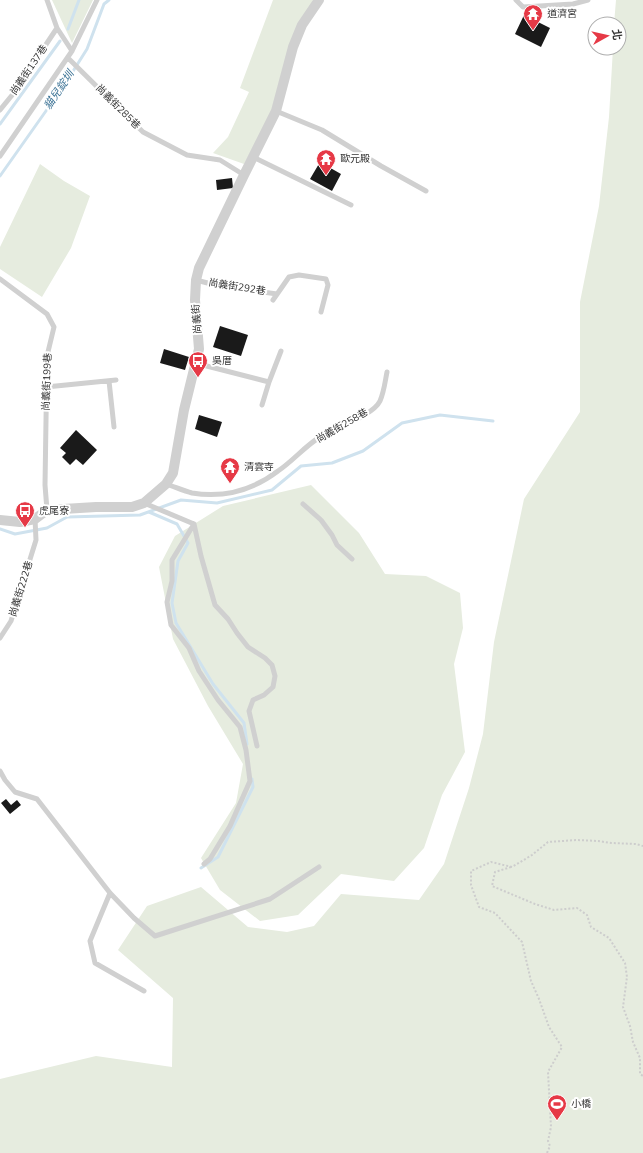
<svg xmlns="http://www.w3.org/2000/svg" width="643" height="1153" viewBox="0 0 643 1153" font-family="'Nunito Sans','Noto Sans TC',sans-serif">
<rect width="100%" height="100%" fill="#fff"/>
<path fill="#e6ecdf" d="M 52,0 L 93,0 L 72,43 Z
M 273,0 L 313,0 L 272,112 L 244,164 L 213,153 L 228,137 L 249,92 L 240,88 Z
M 616,0 L 643,0 L 643,1153 L 0,1153 L 0,1079 L 96,1056 L 172,1067 L 173,998 L 118,950 L 147,906 L 201,887 L 248,927 L 287,932 L 314,926 L 341,894 L 419,900 L 444,864 L 469,788 L 483,734 L 494,642 L 524,499 L 580,412 L 580,302 L 599,206 L 609,117 L 613,48 L 619,48 L 619,24 L 614,24 Z
M 40,164 L 64,181 L 90,196 L 71,248 L 42,297 L 0,269 L 0,247 Z
M 311,485 L 359,533 L 385,574 L 426,576 L 460,593 L 463,628 L 454,664 L 465,752 L 442,795 L 424,848 L 394,881 L 341,874 L 298,915 L 260,921 L 220,890 L 201,858 L 236,803 L 243,764 L 208,706 L 173,639 L 159,567 L 175,536 L 223,506 Z"/>
<g fill="none" stroke-linecap="round" stroke-linejoin="round">
<path stroke="#cfe2ee" stroke-width="3" d="M 68,29 L 79,0
M 0,124 L 60,41
M 0,176 L 65,84 L 87,49 L 104,4 L 109,0
M 149,512 L 177,524 L 188,543 L 178,561 L 172,603 L 176,623 L 213,684 L 244,723 L 247,744
M 0,529 L 15,534 L 47,528 L 67,517 L 140,515 L 181,500 L 217,503 L 272,490 L 301,466 L 332,463 L 363,451 L 402,423 L 440,415 L 493,421
M 201,868 L 218,857 L 253,787 L 252,779"/>
</g>
<path fill="#1a1a1a" d="M 524,15 L 550,28 L 541,47 L 515,34 Z
M 320,162 L 341,174 L 332,191 L 310,179 Z
M 232,178 L 233,188 L 217,190 L 216,180 Z
M 220,326 L 248,335 L 241,356 L 213,347 Z
M 164,349 L 189,357 L 185,370 L 160,363 Z
M 199,415 L 222,422 L 217,437 L 195,429 Z
M 76,430 L 97,450 L 83,465 L 76,459 L 70,465 L 62,457 L 66,453 L 60,448 Z
M 6,799 L 11,805 L 17,800 L 21,805 L 10,814 L 1,803 Z"/>
<g fill="none" stroke-linecap="round" stroke-linejoin="round">
<path stroke="#cdcdcd" stroke-width="2" stroke-dasharray="2 2" stroke-linecap="butt" d="M 511,867 L 495,872 L 492,886 L 535,904 L 554,910 L 577,908 L 587,915 L 591,927 L 609,938 L 625,963 L 627,977 L 623,1007 L 630,1026 L 633,1042 L 640,1058 L 640,1074 L 643,1076
M 547,1153 L 550,1146 L 548,1141 L 551,1127 L 548,1072 L 562,1047 L 549,1027 L 539,999 L 531,981 L 522,942 L 495,913 L 479,907 L 471,885 L 471,871 L 491,862 L 512,867 L 532,855 L 548,842 L 577,840 L 598,841 L 611,843 L 636,844 L 643,846"/>
<path stroke="#d0d0d0" stroke-width="5" d="M 47,0 L 57,28 L 72,51
M 516,0 L 523,7 L 573,4 L 588,0
M 68,58 L 143,132 L 187,155 L 220,160 L 244,175
M 0,110 L 13,94 L 57,28
M 276,111 L 322,130 L 381,166 L 426,191
M 0,156 L 72,51 L 97,0
M 253,157 L 351,205
M 0,279 L 47,314 L 54,327 L 47,356 L 45,485 L 47,510
M 196,280 L 219,286 L 277,294
M 273,300 L 289,277 L 299,275 L 326,279 L 328,285 L 321,312
M 195,363 L 269,382
M 109,381 L 114,427
M 46,387 L 116,380
M 262,405 L 269,382 L 281,351
M 166,484 C 175,487 184,491 192,493 C 223,498 253,490 278,471 C 293,461 305,446 320,437 C 334,428 373,416 380,401 C 384,392 385,382 387,372
M 144,503 L 194,524
M 303,504 L 321,520 L 332,535 L 337,545 L 352,559
M 194,524 L 172,560 L 172,581 L 167,602 L 171,625 L 189,648 L 199,671 L 218,700 L 240,727 L 246,750 L 250,781 L 230,826 L 210,859 L 204,864
M 194,524 L 201,556 L 215,605 L 228,619 L 237,633 L 248,647 L 265,658 L 272,665 L 275,676 L 273,687 L 264,695 L 253,700 L 249,711 L 257,746
M 0,638 L 11,621 L 22,585 L 36,540 L 35,519
M 0,771 L 5,780 L 15,792 L 37,799 L 110,893 L 134,918 L 155,936 L 270,899 L 319,867
M 110,893 L 90,941 L 95,963 L 144,991"/>
<path stroke="#d0d0d0" stroke-width="10" d="M 0,520 L 20,522 L 35,519 L 47,510 L 96,507 L 132,507 L 144,503 L 166,484 L 173,473 L 184,410 L 199,349 L 195,300 L 196,280 L 199,268 L 244,175 L 276,111 L 293,47 L 302,25 L 319,0"/>
</g>
<defs>
<g id="temple-pin" transform="scale(1)"><path d="M0 17L-7.5 6A9.5 9.5 0 1 1 7.5 6Z" fill="#e63946" stroke="#fff"/><path d="M0-6L5-2H3V0L6.5 2.5H4V6H1.5V3h-3V6H-4V2.5H-6.5L-3 0V-2H-5Z" fill="#fff"/></g>
<g id="bus-pin" transform="scale(1)"><path d="M0 17L-7.5 6A9.5 9.5 0 1 1 7.5 6Z" fill="#e63946" stroke="#fff"/><path d="M-5-6H5V4H4V6H2V4H-2V6H-4V4H-5ZM-3.5-4V0h7V-4ZM-3.5 1.2v1.5H-2V1.2ZM2 1.2v1.5H3.5V1.2Z" fill="#fff"/></g>
<g id="stadium-pin" transform="scale(1)"><path d="M0 17L-7.5 6A9.5 9.5 0 1 1 7.5 6Z" fill="#e63946" stroke="#fff"/><path d="M0-5a6.5 5 0 1 0 0 10a6.5 5 0 1 0 0-10ZM-3.5-1.8h7v3.6h-7Z" fill="#fff"/></g>
</defs>
<g fill-rule="evenodd">
<use href="#temple-pin" x="533" y="14"/>
<use href="#temple-pin" x="326" y="159"/>
<use href="#bus-pin" x="198" y="361"/>
<use href="#temple-pin" x="230" y="467"/>
<use href="#bus-pin" x="25" y="511"/>
<use href="#stadium-pin" x="557" y="1104"/>
</g>
<g text-anchor="middle" dominant-baseline="central" stroke-width="4" stroke-linejoin="round" paint-order="stroke">
<g font-size="10" fill="#333" stroke="#fff" text-anchor="start">
<text x="547" y="14">道濟宮</text>
<text x="340" y="159">歐元殿</text>
<text x="212" y="361">吳厝</text>
<text x="244" y="467">清雲寺</text>
<text x="39" y="511">虎尾寮</text>
<text x="571" y="1104">小橋</text>
</g>
<g font-size="10" fill="#333" stroke="#fff">
<text transform="translate(29 70) rotate(-56)">尚義街137巷</text>
<text transform="translate(118 107) rotate(45)">尚義街285巷</text>
<text transform="translate(237 287) rotate(9)">尚義街292巷</text>
<text transform="translate(197 319) rotate(-95)">尚義街</text>
<text transform="translate(47 382) rotate(-88)">尚義街199巷</text>
<text transform="translate(342 426) rotate(-30)">尚義街258巷</text>
<text transform="translate(21 589) rotate(-73)">尚義街222巷</text>
</g>
<g font-size="11" font-style="italic" fill="#3f7597" stroke="#fff">
<text transform="translate(59 90) rotate(-56)">貓兒錠圳</text>
</g>
</g>
<g transform="translate(607 36) rotate(82)"><circle r="19" fill="#ffffff" stroke="#adadad"/>
<path d="M0-3L7 15L0 10L-7 15Z" fill="#e63946"/>
<text y="-6" font-size="11" font-weight="bold" text-anchor="middle" fill="#333333">北</text>
</g>
</svg>
